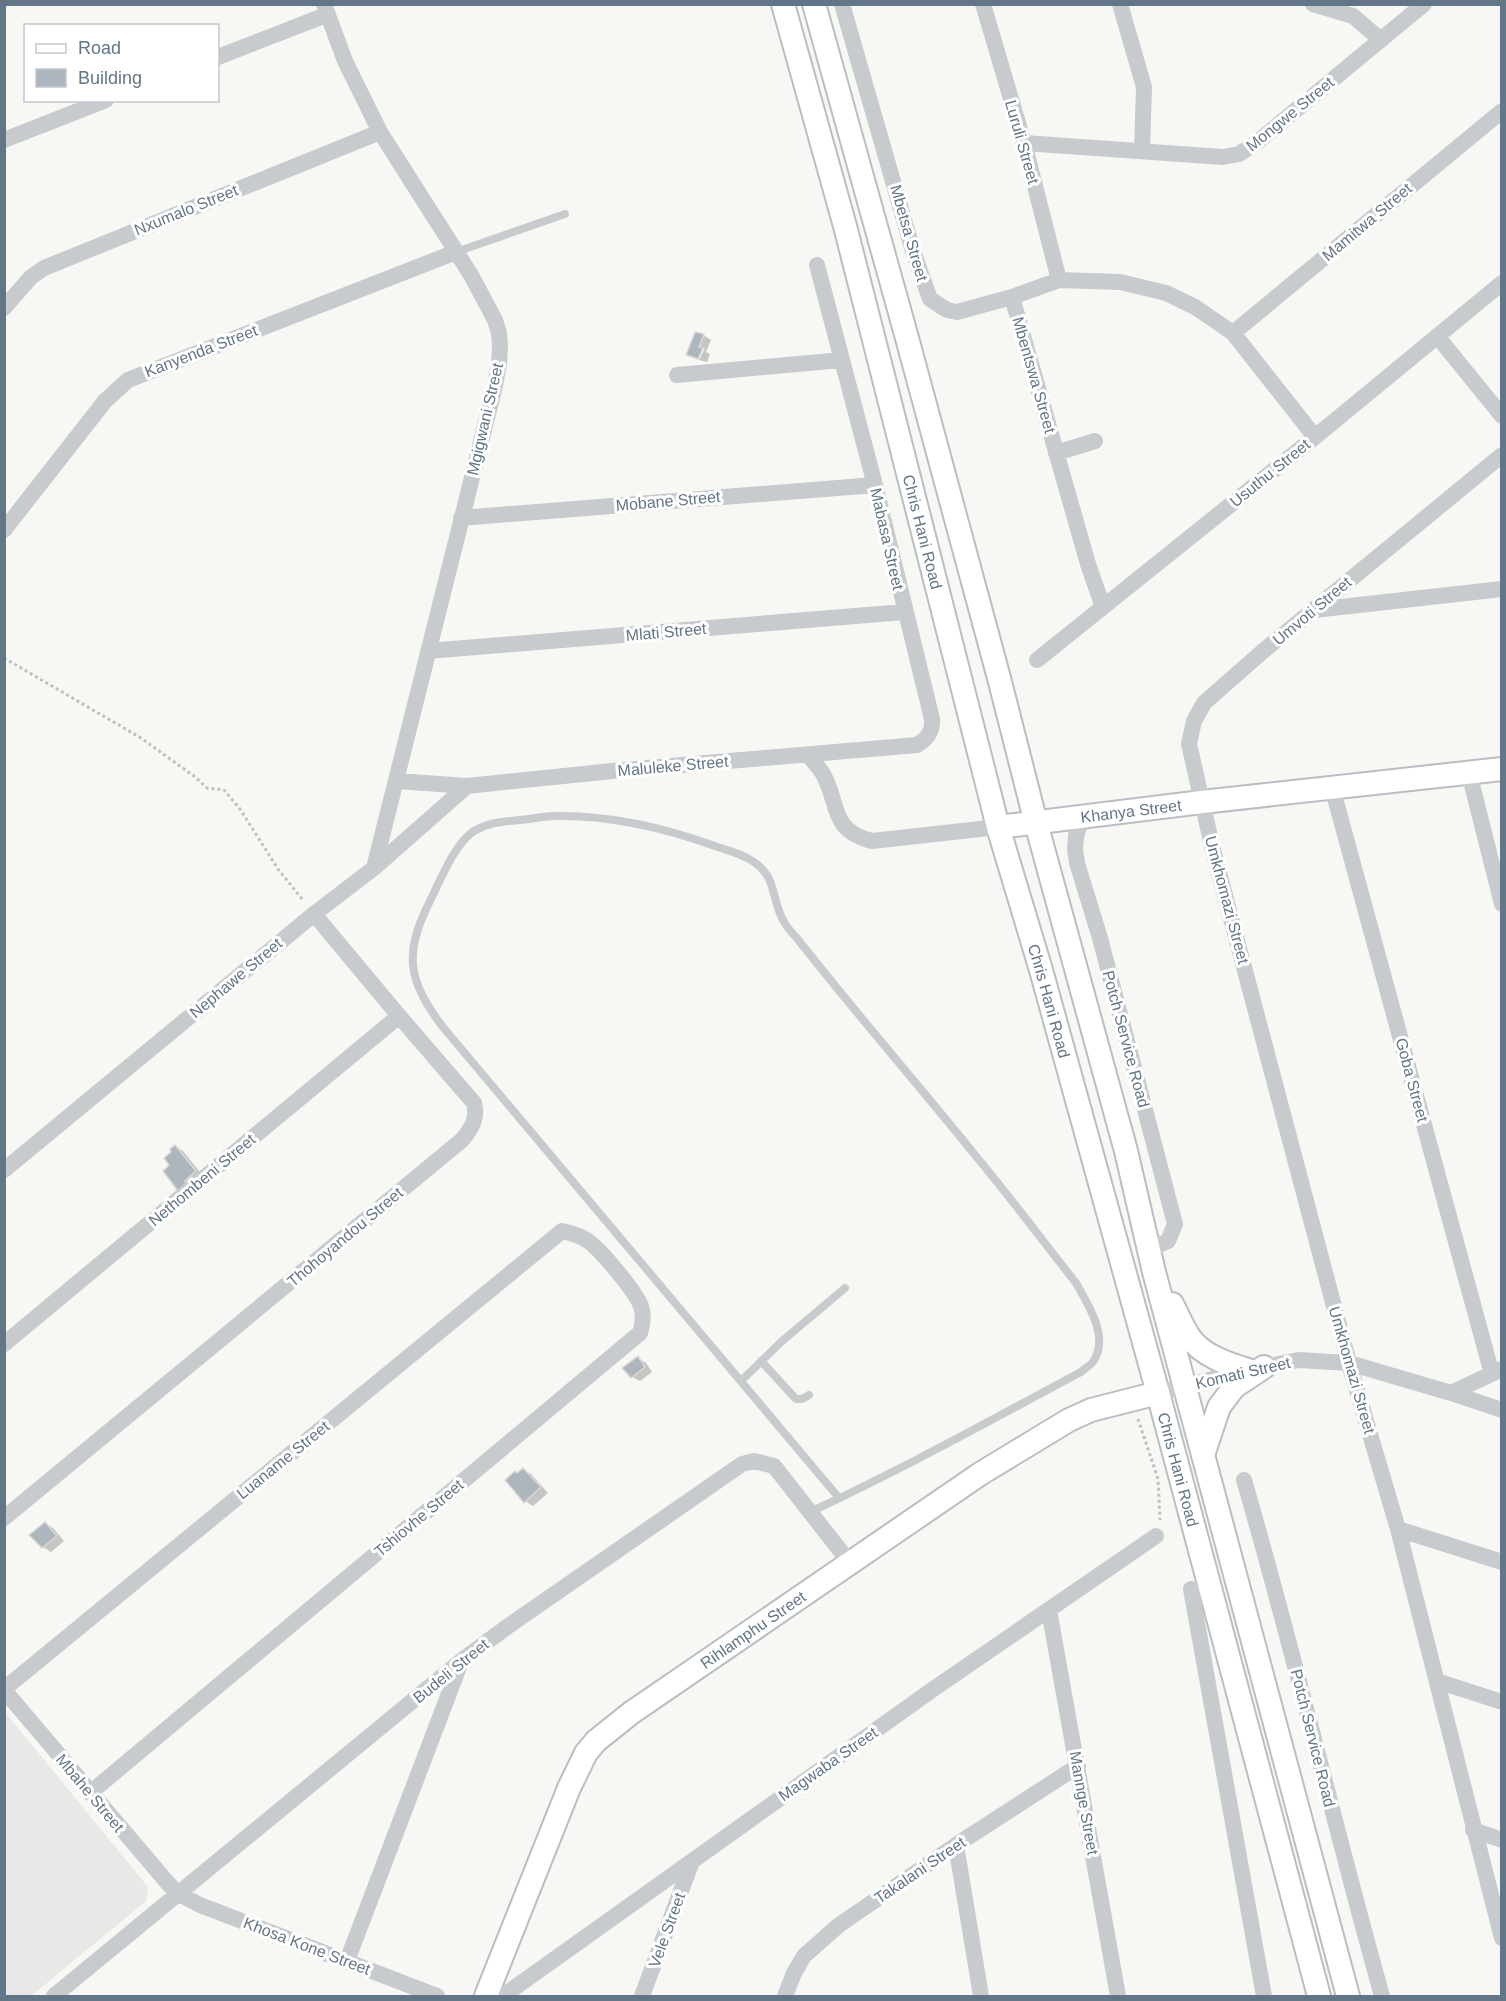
<svg xmlns="http://www.w3.org/2000/svg" width="1506" height="2001" viewBox="0 0 1506 2001" font-family="Arial,sans-serif">
<rect width="100%" height="100%" fill="#f7f8f4"/>
<path fill="#e8e9e7" d="M 5,1712 L 148,1887 L 146,1901 L 31,1996 L 5,1996 Z"/>
<path fill="#0003" d="M 703,335 L 711,340 L 706,352 L 710,354 L 707,362 L 699,360 L 705,348 L 702,348 L 697,359 L 688,354 Z
M 175,1146 L 183,1151 L 203,1176 L 187,1194 L 171,1165 Z
M 638,1358 L 646,1363 L 652,1372 L 640,1381 L 632,1377 Z
M 523,1470 L 531,1474 L 548,1493 L 533,1506 L 525,1501 L 517,1474 Z
M 45,1523 L 53,1528 L 64,1541 L 51,1552 L 43,1547 Z"/>
<path fill="#aeb6bd" stroke="#d9d9d6" stroke-width="1.5" d="M 695,332 L 704,334 L 699,347 L 703,348 L 698,359 L 686,355 Z
M 175,1145 L 196,1171 L 185,1181 L 186,1183 L 178,1191 L 163,1171 L 169,1165 L 164,1158 L 171,1152 L 170,1149 Z
M 638,1356 L 645,1367 L 631,1378 L 622,1368 Z
M 523,1468 L 541,1487 L 524,1503 L 505,1480 L 515,1471 L 517,1473 Z
M 45,1522 L 57,1536 L 42,1548 L 29,1535 Z"/>
<g fill="none" stroke-linecap="round" stroke-linejoin="round">
<g stroke="#b9bec3" stroke-width="26">
<g id="secondary">
<path id="s1" d="M 783,4 L 845,226 L 998,827 L 1041,970 L 1158,1393 L 1319,1996"/>
<path d="M 814,4 L 907,338 L 999,678 L 1036,823 L 1126,1151 L 1154,1272 L 1348,1996"/>
<path id="s2" d="M 998,827 L 1202,802 L 1502,769"/>
<path d="M 1172,1304 C 1178,1315 1183,1328 1190,1338 C 1203,1356 1228,1364 1248,1370"/>
<path d="M 1203,1455 L 1219,1407 L 1234,1387 L 1264,1367"/>
<path id="s3" d="M 486,1996 L 569,1788 L 586,1753 L 596,1741 L 631,1713 L 980,1474 L 1069,1420 L 1091,1410 L 1158,1393"/>
</g>
</g>
<path stroke="#bec1c3" stroke-width="3" stroke-dasharray="3 3" stroke-linecap="butt" d="M 4,658 L 141,738 L 194,776 L 207,788 L 224,790 L 240,809 L 278,869 L 303,900
M 1138,1419 L 1158,1479 L 1160,1520"/>
<path stroke="#c7cbce" stroke-width="8" d="M 456,252 L 565,214
M 761,1361 L 796,1399 L 802,1399 L 809,1395
M 741,1381 L 781,1342 L 845,1288
M 810,1512 C 903,1469 991,1420 1081,1372 C 1084,1369 1089,1366 1092,1363 C 1111,1339 1088,1304 1076,1283 C 1042,1240 1010,1197 975,1155 C 916,1082 854,1011 796,937 C 791,932 786,926 783,920 C 770,896 778,875 749,859 C 739,853 726,850 715,846 C 665,828 609,815 556,816 C 544,816 531,819 519,820 C 503,822 489,822 474,831 C 455,843 440,881 430,901 C 403,954 408,980 442,1026 L 839,1498"/>
<path stroke="#c7cbce" stroke-width="16" d="M 324,4 L 345,61 L 380,132 L 471,275 L 495,320 L 499,333 L 500,345 L 499,365 L 494,390 L 374,868
M 842,4 L 913,251 L 930,299 L 947,310 L 957,312 L 1012,297 L 1059,280 L 1120,282 L 1166,293 L 1195,307 L 1233,333 L 1315,437
M 983,4 L 1024,143 L 1059,280
M 1120,4 L 1144,87 L 1142,151
M 1313,4 L 1353,16 L 1381,40
M 218,57 L 326,15
M 4,140 L 106,100
M 1024,143 L 1223,157 L 1239,154 L 1256,143 L 1424,4
M 1012,297 L 1088,564 L 1103,607
M 4,308 L 31,277 L 44,268 L 380,132
M 1233,333 L 1502,111
M 1437,336 L 1502,416
M 677,375 L 842,360
M 1056,453 L 1095,441
M 1502,455 L 1262,652 L 1204,703 L 1194,721 L 1189,744 L 1213,850 L 1349,1363 L 1398,1529 L 1502,1938
M 461,518 L 875,485
M 4,530 L 105,401 L 128,380 L 456,252
M 1314,610 L 1502,589
M 428,651 L 904,612
M 1037,660 L 1315,437 L 1502,283
M 808,755 C 813,761 819,767 823,774 C 840,804 829,830 872,841 L 998,827
M 1469,773 L 1502,904
M 397,781 L 467,786 L 612,771 L 917,745 C 927,739 933,732 932,719 L 875,485 L 817,265
M 1332,787 L 1492,1374
M 1083,816 L 1076,836 L 1075,849 L 1077,863 L 1100,938 L 1175,1224 L 1168,1241 L 1149,1249
M 4,1170 L 314,914 L 374,868 L 467,786
M 4,1344 L 399,1016
M 1158,1393 L 1248,1370 L 1299,1360 L 1349,1363 L 1451,1393 L 1502,1410
M 1451,1393 L 1502,1369
M 1244,1480 C 1294,1651 1334,1825 1382,1996
M 4,1518 L 462,1140 C 472,1128 478,1118 474,1103 L 399,1016 L 314,914
M 1398,1529 L 1502,1562
M 1191,1589 L 1264,1996
M 1049,1610 L 1118,1996
M 1437,1681 L 1502,1702
M 4,1689 L 562,1231 C 571,1233 580,1235 588,1241 C 601,1250 635,1291 641,1306 C 644,1315 643,1324 640,1333 L 90,1793
M 4,1690 L 166,1881 L 177,1893 L 200,1905 L 437,1996
M 1473,1830 L 1502,1840
M 956,1845 L 981,1996
M 347,1961 L 461,1662
M 54,1996 L 461,1661 L 507,1627 L 742,1464 L 754,1461 L 774,1466 L 850,1563
M 503,1996 L 932,1690 L 1156,1536
M 642,1996 L 691,1864
M 785,1996 L 794,1973 L 804,1956 L 839,1925 L 956,1845 L 1078,1766"/>
<use href="#secondary" stroke="#fff" stroke-width="22"/>
</g>
<g text-anchor="middle" dominant-baseline="central" stroke-width="6" stroke-linejoin="round" paint-order="stroke">
<g font-size="16" fill="#637688" stroke="#fff">
<text transform="translate(1290 114) rotate(-39)">Mongwe Street</text>
<text transform="translate(1022 142) rotate(74)">Luruli Street</text>
<text transform="translate(186 210) rotate(-22)">Nxumalo Street</text>
<text transform="translate(1367 222) rotate(-40)">Mamitwa Street</text>
<text transform="translate(909 233) rotate(74)">Mbetsa Street</text>
<text transform="translate(201 351) rotate(-21)">Kanyenda Street</text>
<text transform="translate(1034 375) rotate(74)">Mbentswa Street</text>
<text transform="translate(485 419) rotate(-77)">Mgigwani Street</text>
<text transform="translate(1270 473) rotate(-39)">Usuthu Street</text>
<text transform="translate(668 501) rotate(-5)">Mobane Street</text>
<text stroke="none"><textPath href="#s1" startOffset="546">Chris Hani Road</textPath></text>
<text transform="translate(887 539) rotate(77)">Mabasa Street</text>
<text transform="translate(1312 611) rotate(-40)">Umvoti Street</text>
<text transform="translate(666 632) rotate(-5)">Mlati Street</text>
<text transform="translate(673 766) rotate(-5)">Maluleke Street</text>
<text stroke="none"><textPath href="#s2" startOffset="134">Khanya Street</textPath></text>
<text transform="translate(1227 900) rotate(75)">Umkhomazi Street</text>
<text transform="translate(236 978) rotate(-40)">Nephawe Street</text>
<text stroke="none"><textPath href="#s1" startOffset="1032">Chris Hani Road</textPath></text>
<text transform="translate(1126 1039) rotate(75)">Potch Service Road</text>
<text transform="translate(1412 1080) rotate(75)">Goba Street</text>
<text transform="translate(202 1180) rotate(-40)">Nethombeni Street</text>
<text transform="translate(345 1237) rotate(-40)">Thohoyandou Street</text>
<text transform="translate(1352 1370) rotate(74)">Umkhomazi Street</text>
<text transform="translate(1243 1373) rotate(-13)">Komati Street</text>
<text transform="translate(283 1460) rotate(-39)">Luaname Street</text>
<text stroke="none"><textPath href="#s1" startOffset="1518">Chris Hani Road</textPath></text>
<text transform="translate(419 1518) rotate(-40)">Tshiovhe Street</text>
<text stroke="none"><textPath href="#s3" startOffset="471">Rihlamphu Street</textPath></text>
<text transform="translate(451 1671) rotate(-39)">Budeli Street</text>
<text transform="translate(1313 1738) rotate(76)">Potch Service Road</text>
<text transform="translate(828 1764) rotate(-35)">Magwaba Street</text>
<text transform="translate(90 1793) rotate(50)">Mbahe Street</text>
<text transform="translate(1084 1803) rotate(80)">Mannge Street</text>
<text transform="translate(920 1870) rotate(-34)">Takalani Street</text>
<text transform="translate(667 1930) rotate(-70)">Vele Street</text>
<text transform="translate(307 1946) rotate(21)">Khosa Kone Street</text>
</g>
</g>
<rect width="1506" height="2001" fill="none" stroke="#637688" stroke-width="12"/>
<rect x="24" y="24" width="195" height="78" fill="#ffffff" stroke="#c1c8cf" stroke-width="1.5"/>
<rect x="36" y="44" width="30" height="9" fill="#ffffff" stroke="#c1c8cf" stroke-width="1.5"/>
<text x="78" y="54" font-size="18" fill="#637688">Road</text>
<rect x="36" y="69" width="30" height="18" fill="#aeb6bd" stroke="#c1c8cf" stroke-width="1.5"/>
<text x="78" y="84" font-size="18" fill="#637688">Building</text>
</svg>
